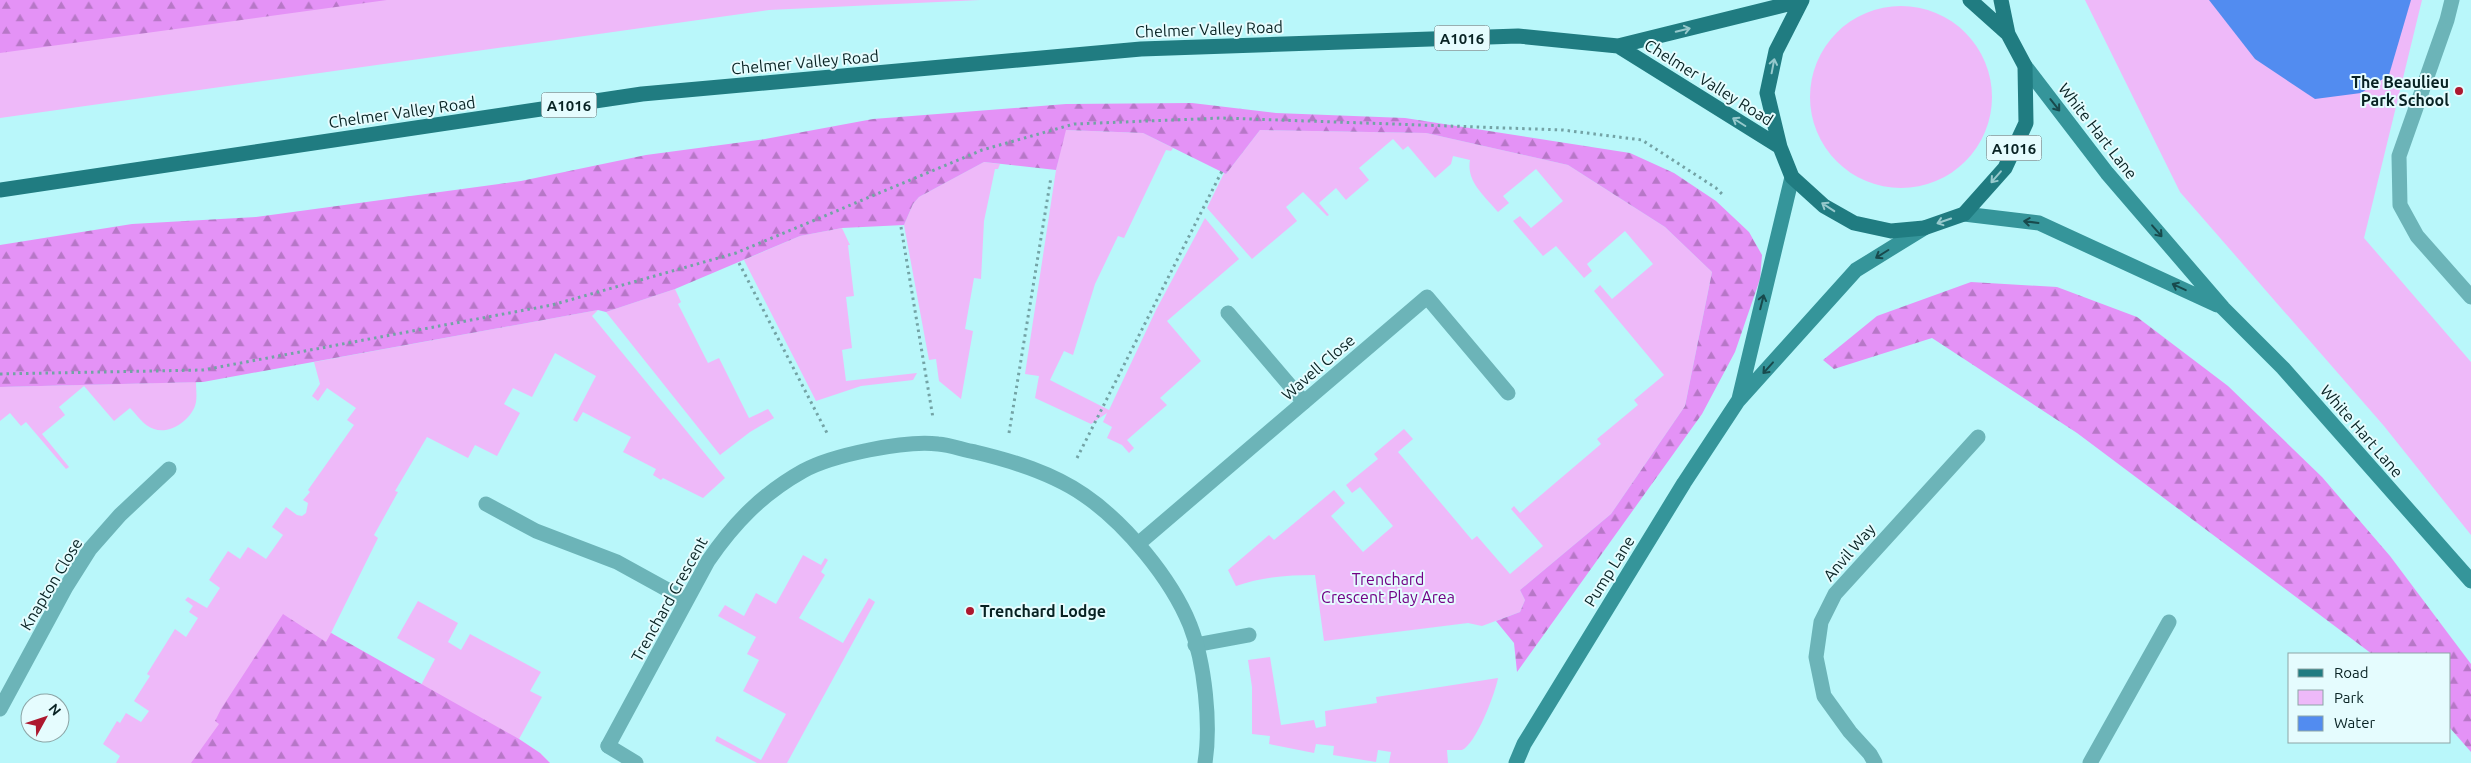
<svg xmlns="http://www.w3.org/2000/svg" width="2471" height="763" viewBox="0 0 2471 763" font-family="Ubuntu,sans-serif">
<defs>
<pattern id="forest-firs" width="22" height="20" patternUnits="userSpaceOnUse" patternTransform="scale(1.25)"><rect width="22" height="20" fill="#e492f6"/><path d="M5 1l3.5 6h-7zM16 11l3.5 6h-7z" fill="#b777c7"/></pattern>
</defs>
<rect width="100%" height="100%" fill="#b9f7fa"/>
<path fill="#eeb9f9" d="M 0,0 L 980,0 L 769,10 L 0,118 Z
M 2085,0 L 2422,0 L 2364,238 L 2471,362 L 2471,535 L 2384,426 L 2180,192 Z
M1810 97a91 91 0 1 1 182 0a91 91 0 1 1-182 0Z
M 1065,130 L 1143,133 L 1173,148 L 1171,151 L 1166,150 L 1124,238 L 1118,236 L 1095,284 L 1073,355 L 1064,351 L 1050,380 L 1109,410 L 1156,310 L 1205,218 L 1239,259 L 1167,321 L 1201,361 L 1160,398 L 1167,405 L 1127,440 L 1134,448 L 1129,453 L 1122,445 L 1107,438 L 1112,427 L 1103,422 L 1107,413 L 1091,424 L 1035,398 L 1039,376 L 1025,374 L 1056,170 Z
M 1260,130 L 1426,133 L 1568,165 L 1665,227 L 1712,272 L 1685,406 L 1611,514 L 1520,590 L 1525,600 L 1520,612 L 1482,626 L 1468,623 L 1324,641 L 1315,575 C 1288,575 1262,577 1236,586 L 1228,570 L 1269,535 L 1274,540 L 1334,490 L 1345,503 L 1331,516 L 1363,552 L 1393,526 L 1360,487 L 1352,493 L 1346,485 L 1378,459 L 1374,454 L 1404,429 L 1413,439 L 1398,452 L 1472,540 L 1477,536 L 1510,574 L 1543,546 L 1511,509 L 1514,506 L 1520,513 L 1601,444 L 1597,439 L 1638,405 L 1634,400 L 1664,375 L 1594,291 L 1600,285 L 1612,299 L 1653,264 L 1625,231 L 1587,264 L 1592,271 L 1584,278 L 1556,246 L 1543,256 L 1513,221 L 1520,216 L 1531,228 L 1563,201 L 1536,169 L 1503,196 L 1509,203 L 1498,212 C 1485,196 1466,182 1470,160 L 1453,156 L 1451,164 L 1435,178 L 1408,146 L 1403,150 L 1393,139 L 1359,168 L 1369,180 L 1348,198 L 1346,200 L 1336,188 L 1319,203 L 1329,215 L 1327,216 L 1303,192 L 1286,207 L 1297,221 L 1252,259 L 1207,208 L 1224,173 L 1226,174 Z
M 984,162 L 1000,164 L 998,169 L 995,169 L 984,221 L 981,279 L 974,278 L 965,329 L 973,331 L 961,399 L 939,381 L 936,359 L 929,360 L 904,225 L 913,204 L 919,197 Z
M 842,228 L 850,245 L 848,245 L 854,296 L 846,297 L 852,348 L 842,350 L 846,381 L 917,373 L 913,380 L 861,386 L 816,401 L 744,260 L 800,236 Z
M 675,289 L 681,302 L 678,304 L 708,363 L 719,358 L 749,418 L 768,409 L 774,418 L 750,432 L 720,455 L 606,312 Z
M 598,310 L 592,316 L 725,478 L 703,498 L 663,478 L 661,480 L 653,475 L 656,469 L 623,452 L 631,437 L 583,412 L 577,422 L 573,420 L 596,376 L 555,353 L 532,397 L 513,388 L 504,404 L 520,413 L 497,456 L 475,445 L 468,458 L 427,437 L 395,491 L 398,492 L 374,535 L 378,538 L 331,633 L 421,685 L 435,659 L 397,638 L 418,601 L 458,623 L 448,642 L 461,650 L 470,634 L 541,672 L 530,691 L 542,697 L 519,739 L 540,753 L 550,763 L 116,763 L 120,756 L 103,744 L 117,721 L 120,723 L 126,713 L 141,722 L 149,711 L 134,701 L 150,676 L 147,674 L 175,629 L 186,637 L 198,618 L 189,612 L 193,606 L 185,600 L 188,597 L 207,608 L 220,588 L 209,580 L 228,551 L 240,559 L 248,547 L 266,559 L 283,535 L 272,527 L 286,507 L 297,515 L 302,516 L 306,513 L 308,503 L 303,500 L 310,492 L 308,490 L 354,425 L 347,420 L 356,408 L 327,388 L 318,401 L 312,396 L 320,384 L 314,362 Z
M 196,382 C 196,388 197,396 196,402 C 193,419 170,435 154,429 C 144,426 137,415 130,408 L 114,421 L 84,386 L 59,407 L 65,415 L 42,434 L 69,467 L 66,469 L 26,422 L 21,426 L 10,413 L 0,421 L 0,387 Z
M 803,555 L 821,565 L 825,558 L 828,560 L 821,572 L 825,575 L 799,618 L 843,643 L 869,598 L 875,602 L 787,763 L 757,763 L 715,741 L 717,736 L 761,760 L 786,714 L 743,691 L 759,660 L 747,654 L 756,637 L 718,616 L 725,605 L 744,616 L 756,593 L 776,604 Z
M 1270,657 L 1281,725 L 1314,720 L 1316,728 L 1326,726 L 1325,711 L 1377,703 L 1376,697 L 1498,678 C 1495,694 1476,744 1462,750 L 1447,750 L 1448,763 L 1389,763 L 1391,752 L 1378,750 L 1376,762 L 1333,755 L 1334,746 L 1316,744 L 1314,753 L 1269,744 L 1270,736 L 1252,734 L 1252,687 L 1248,660 Z"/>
<path fill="url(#forest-firs)" d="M 0,0 L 387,0 L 0,53 Z
M 1192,103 L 1276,113 L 1405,118 L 1630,153 L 1674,173 L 1716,201 L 1749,232 L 1762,255 L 1760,279 L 1735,352 L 1702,414 L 1517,672 L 1514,643 L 1496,621 L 1520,612 L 1525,600 L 1520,590 L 1611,514 L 1685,406 L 1712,272 L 1665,227 L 1568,165 L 1426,133 L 1260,130 L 1226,174 L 1143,133 L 1066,130 L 1056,170 L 984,162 L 919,197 L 913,204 L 904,225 L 842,228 L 800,236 L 675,289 L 606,312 L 598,310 L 203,382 L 0,387 L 0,245 L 132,224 L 256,217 L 521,181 L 646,155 L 765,139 L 873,119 L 1066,104 Z
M 1971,282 L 2057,287 L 2137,317 L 2228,386 L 2322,477 L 2390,556 L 2471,664 L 2471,752 L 2450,728 L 2450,654 L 2372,654 L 2077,433 L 1932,338 L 1834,369 L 1823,360 L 1877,316 Z
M 283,614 L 326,642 L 331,633 L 519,739 L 540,753 L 550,763 L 191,763 L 219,724 L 215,721 L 221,709 Z"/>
<path fill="#528cf0" d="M 2209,0 L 2411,0 L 2389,75 L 2361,93 L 2315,99 L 2255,59 Z"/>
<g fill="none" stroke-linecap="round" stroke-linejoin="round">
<path stroke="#73a3a5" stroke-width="3" stroke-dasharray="2.5 4" stroke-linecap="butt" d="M 901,227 L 933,418
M 739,263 L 827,433
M 0,374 L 203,370 L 552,305 L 736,253 L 982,150 L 1074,124 L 1222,118 L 1563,130 L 1642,140 L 1716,188 L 1724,196
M 1009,433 L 1051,177
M 1077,458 L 1222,171"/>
<path stroke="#6cb4b8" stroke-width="15" d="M 2452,0 L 2447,20 L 2399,156 L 2400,205 L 2417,236 L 2471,297
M 1228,313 L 1304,402
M 486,504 L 536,531 L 617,562 L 686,600
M 1195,645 L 1249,635
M 608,746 L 636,763"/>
<path stroke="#6cb4b8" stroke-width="15" d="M 1138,544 L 1427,297 L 1508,393
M 0,709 L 66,587 L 90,549 L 120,515 L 169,469
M 608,746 L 708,561 C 734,523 762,494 803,471 C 832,455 905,440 938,444 C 951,445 963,450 975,452 C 1013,461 1052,473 1084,495 C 1125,523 1171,578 1190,625 C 1205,663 1211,724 1205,763
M 1875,763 L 1870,754 L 1850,732 L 1824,696 L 1816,657 L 1821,622 L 1835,594 L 1978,437
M 2090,763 L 2169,622"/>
<path stroke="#35959a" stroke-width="15" d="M 2025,66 L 2107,173 L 2223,308 L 2283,368 L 2471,581
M 1964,214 L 2039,223 L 2217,305
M 1739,399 L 1792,177
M 1516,763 L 1524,744 L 1684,483 L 1738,401 L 1856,270 L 1924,228"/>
<path stroke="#207c81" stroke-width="15" d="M 1802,0 L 1776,51 L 1767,93 L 1780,147 L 1792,177 L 1824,206 L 1854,223 L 1891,231 L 1924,228 L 1964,214 L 2005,168 L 2026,123 L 2025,66 L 2008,34 L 1970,0
M 2001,0 L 2008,34
M 1618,46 L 1780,147
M 0,190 L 642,94 L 1141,49 L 1518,36 L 1618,46 L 1800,1"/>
</g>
<defs><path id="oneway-shaft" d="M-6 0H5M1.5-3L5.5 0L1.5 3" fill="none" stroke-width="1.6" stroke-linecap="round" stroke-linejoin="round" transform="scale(1.25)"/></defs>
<g stroke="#96c9cc">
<use href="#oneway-shaft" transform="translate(1683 30) rotate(-14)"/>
<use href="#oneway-shaft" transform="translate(1773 66) rotate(-79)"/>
<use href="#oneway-shaft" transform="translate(1739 122) rotate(-148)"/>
<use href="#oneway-shaft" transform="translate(1996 177) rotate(131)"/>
<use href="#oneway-shaft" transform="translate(1828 207) rotate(-147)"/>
<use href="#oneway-shaft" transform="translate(1944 221) rotate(161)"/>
</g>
<g stroke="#184a4d">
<use href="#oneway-shaft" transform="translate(2055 105) rotate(52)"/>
<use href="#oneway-shaft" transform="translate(2031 222) rotate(-173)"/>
<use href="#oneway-shaft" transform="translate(2157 231) rotate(49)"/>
<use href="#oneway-shaft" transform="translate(1882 254) rotate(148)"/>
<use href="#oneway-shaft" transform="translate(2179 287) rotate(-155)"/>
<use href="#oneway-shaft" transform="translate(1762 302) rotate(-76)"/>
<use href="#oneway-shaft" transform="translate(1768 368) rotate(132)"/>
</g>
<g fill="#ad182f" stroke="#e5fcfe" stroke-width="2">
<circle cx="2459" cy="91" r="5"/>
<circle cx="970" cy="611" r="5"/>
</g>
<g text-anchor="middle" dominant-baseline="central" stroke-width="4" stroke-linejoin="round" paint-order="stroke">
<g fill="#e5fcfe" stroke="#4a6365" stroke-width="1">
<rect x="1434.5" y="25.5" width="55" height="25" rx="4"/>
<rect x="541.5" y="92.5" width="55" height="25" rx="4"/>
<rect x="1986.5" y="135.5" width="55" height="25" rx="4"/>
</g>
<g font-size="15" font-weight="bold" fill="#082223">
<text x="1462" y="38">A1016</text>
<text x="569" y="105">A1016</text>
<text x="2014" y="148">A1016</text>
</g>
<g font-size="16" fill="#082223" stroke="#e5fcfe">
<text transform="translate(1209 29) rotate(-2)">Chelmer Valley Road</text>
<text transform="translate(805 62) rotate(-5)">Chelmer Valley Road</text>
<text transform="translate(1709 82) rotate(32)">Chelmer Valley Road</text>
<text transform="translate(402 112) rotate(-8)">Chelmer Valley Road</text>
<text transform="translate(2098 131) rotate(52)">White Hart Lane</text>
<text transform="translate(1318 367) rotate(-41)">Wavell Close</text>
<text transform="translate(2362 431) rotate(49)">White Hart Lane</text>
<text transform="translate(1849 552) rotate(-49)">Anvil Way</text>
<text transform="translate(1609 571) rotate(-58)">Pump Lane</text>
<text transform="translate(51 584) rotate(-59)">Knapton Close</text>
<text transform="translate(669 599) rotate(-61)">Trenchard Crescent</text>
</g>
<g font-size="16" font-weight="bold" fill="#082223" stroke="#e5fcfe" text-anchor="end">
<text x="2449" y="82">The Beaulieu<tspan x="2449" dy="18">Park School</tspan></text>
<text x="980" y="611" text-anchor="start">Trenchard Lodge</text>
</g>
<g font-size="16" fill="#720386" stroke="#e5fcfe">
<text x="1388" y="579">Trenchard<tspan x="1388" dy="18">Crescent Play Area</tspan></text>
</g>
</g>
<rect x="2288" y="653" width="162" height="90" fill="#e5fcfe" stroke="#8da5a6"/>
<rect x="2298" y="669" width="25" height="8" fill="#207c81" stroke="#8da5a6"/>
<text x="2334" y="678" font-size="15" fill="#082223">Road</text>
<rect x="2298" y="690" width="25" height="15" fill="#eeb9f9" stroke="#8da5a6"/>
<text x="2334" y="703" font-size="15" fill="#082223">Park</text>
<rect x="2298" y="716" width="25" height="15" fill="#528cf0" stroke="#8da5a6"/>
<text x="2334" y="728" font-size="15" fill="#082223">Water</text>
<g transform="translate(45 718) rotate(50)"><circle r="24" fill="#e5fcfe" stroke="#8da5a6"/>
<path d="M0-4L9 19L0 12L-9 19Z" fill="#ad182f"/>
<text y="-8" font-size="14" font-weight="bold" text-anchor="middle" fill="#082223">N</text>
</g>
</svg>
